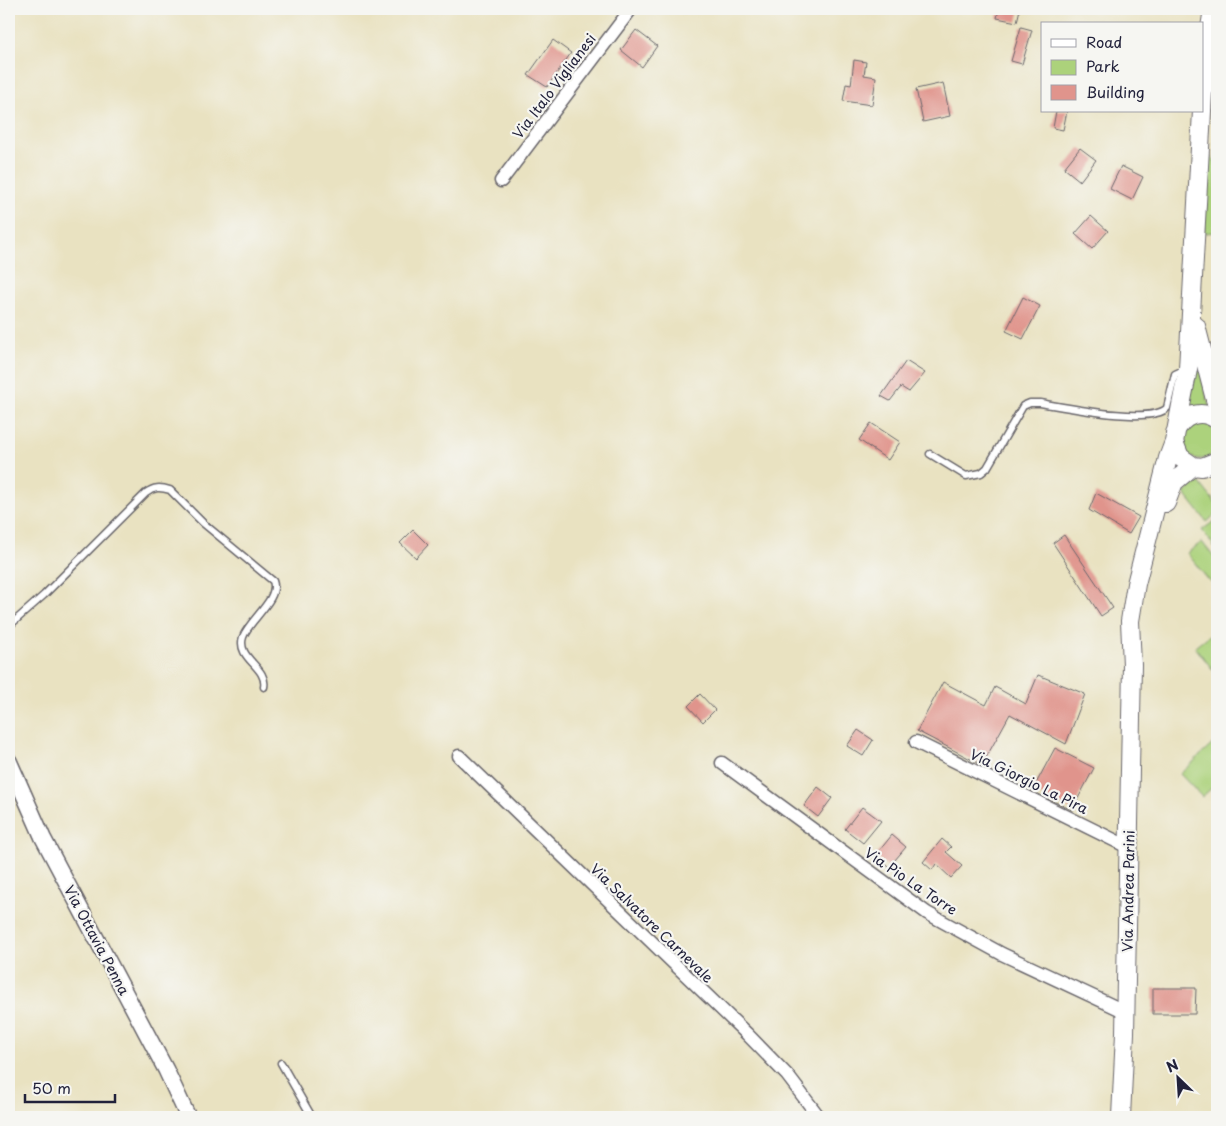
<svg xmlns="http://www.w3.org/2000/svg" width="1226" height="1126" viewBox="0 0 1226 1126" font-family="'Playpen Sans',sans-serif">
<rect width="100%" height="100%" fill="#f6f6f2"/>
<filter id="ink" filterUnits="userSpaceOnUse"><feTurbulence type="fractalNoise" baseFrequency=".02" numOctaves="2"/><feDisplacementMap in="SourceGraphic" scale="10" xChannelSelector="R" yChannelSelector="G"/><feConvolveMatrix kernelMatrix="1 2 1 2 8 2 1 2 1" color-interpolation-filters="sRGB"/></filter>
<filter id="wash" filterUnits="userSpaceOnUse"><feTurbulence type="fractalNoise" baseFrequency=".0096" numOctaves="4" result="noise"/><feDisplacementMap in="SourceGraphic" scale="20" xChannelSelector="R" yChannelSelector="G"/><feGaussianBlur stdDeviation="1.12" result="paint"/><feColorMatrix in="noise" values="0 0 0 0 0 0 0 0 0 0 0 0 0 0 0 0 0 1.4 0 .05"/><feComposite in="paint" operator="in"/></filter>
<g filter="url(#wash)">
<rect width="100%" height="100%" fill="#e9e2c1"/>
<path fill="#acd27b" stroke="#677a5b" d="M 1210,156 L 1217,163 L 1217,232 L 1204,233 Z
M 1196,366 L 1199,366 L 1210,409 L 1187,410 Z
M1182 441a18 18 0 1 1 36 0a18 18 0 1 1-36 0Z
M 1199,482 L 1217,505 L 1217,513 L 1207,522 L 1184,493 Z
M 1217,519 L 1217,550 L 1202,530 Z
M 1202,542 L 1217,561 L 1217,576 L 1210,582 L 1187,553 Z
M 1217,629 L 1217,675 L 1195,647 Z
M 1217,740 L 1217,783 L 1202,797 L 1180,774 Z"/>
<g id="blocks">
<path fill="#e0948c" d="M 999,9 L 1020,9 L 1017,22 L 997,18 Z
M 1021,27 L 1032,30 L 1022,64 L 1011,61 Z
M 636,30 L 657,46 L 642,67 L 621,50 Z
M 553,40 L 571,53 L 547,87 L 528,75 Z
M 854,60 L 866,62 L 864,75 L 876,77 L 872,105 L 843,101 L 846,84 L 851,85 Z
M 943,83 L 950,116 L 923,122 L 916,89 Z
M 1056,111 L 1067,111 L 1063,130 L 1053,128 Z
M 1080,148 L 1096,160 L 1080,181 L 1064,168 Z
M 1121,166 L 1143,177 L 1132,200 L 1110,189 Z
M 1091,216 L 1108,231 L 1092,249 L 1075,234 Z
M 1023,297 L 1040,306 L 1023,339 L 1006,331 Z
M 906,361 L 925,373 L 909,392 L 901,387 L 890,401 L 881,396 Z
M 871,423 L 900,442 L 888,460 L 859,440 Z
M 1096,493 L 1139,517 L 1129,534 L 1089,510 Z
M 413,530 L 428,545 L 416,558 L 400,543 Z
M 1064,535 L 1113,608 L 1101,616 L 1053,543 Z
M 1038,675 L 1085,694 L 1066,744 L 1010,714 L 982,765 L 917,731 L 943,682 L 986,705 L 995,687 L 1026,704 Z
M 700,694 L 715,710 L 703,722 L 688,706 Z
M 858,730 L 873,740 L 863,756 L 847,746 Z
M 1055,748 L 1094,768 L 1072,810 L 1032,791 Z
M 818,787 L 832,798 L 818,817 L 804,806 Z
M 862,807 L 881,821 L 863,843 L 845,829 Z
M 892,835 L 906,847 L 889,867 L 875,856 Z
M 942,839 L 951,847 L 946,852 L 962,866 L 951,878 L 936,864 L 932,870 L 923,862 Z
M 1153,988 L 1196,988 L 1195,1014 L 1153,1014 Z"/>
</g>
</g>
<g filter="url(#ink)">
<use href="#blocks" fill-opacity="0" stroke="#68656a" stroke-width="1"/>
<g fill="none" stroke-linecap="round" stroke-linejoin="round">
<g stroke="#68656a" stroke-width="9">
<path id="service" d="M 930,454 L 966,476 L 981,473 L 987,468 L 1023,406 L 1030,403 L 1040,403 C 1065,407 1150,425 1167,408 L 1175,374 L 1186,369
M 9,626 L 44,595 L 146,493 C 154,487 160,487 170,490 L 203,523 L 273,581 C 280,599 249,620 243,637 C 236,659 268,667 264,687
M 281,1063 L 312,1117"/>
</g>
<g stroke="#68656a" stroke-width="15">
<path id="minor" d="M 501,181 L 631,9
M 916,742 L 1128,847
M 459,756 L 747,1034 L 787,1075 L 819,1117
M 722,763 L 927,913 L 1002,954 L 1126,1012"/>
</g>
<g stroke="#68656a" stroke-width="18">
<path id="tertiary" d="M 9,761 L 43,838 L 166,1070 L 188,1117"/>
</g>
<g stroke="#68656a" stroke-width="20">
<path id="secondary" d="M 1202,110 L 1205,59 L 1213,9
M 1202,111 L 1188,369 L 1174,442 L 1180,457 L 1193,466 L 1202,467 L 1217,461
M 1196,326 L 1217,407
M 1175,433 C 1182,415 1201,408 1217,420
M 1166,503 L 1174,482 L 1193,466
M 1121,1117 L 1125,1033 L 1132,665 L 1130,621 L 1136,584 L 1168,458 L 1174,442"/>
</g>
<use href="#service" stroke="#fff" stroke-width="6"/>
<use href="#minor" stroke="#fff" stroke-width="12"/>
<use href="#tertiary" stroke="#fff" stroke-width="15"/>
<use href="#secondary" stroke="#fff" stroke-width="18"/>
</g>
</g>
<g text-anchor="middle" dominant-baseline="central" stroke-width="4.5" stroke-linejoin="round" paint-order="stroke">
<g font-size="14" fill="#22223b" stroke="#f6f6f2">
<text transform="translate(554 86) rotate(-53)">Via Italo Viglianesi</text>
<text transform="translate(1029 781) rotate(26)">Via Giorgio La Pira</text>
<text transform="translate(911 881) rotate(34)">Via Pio La Torre</text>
<text transform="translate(1128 891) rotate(-89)">Via Andrea Parini</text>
<text transform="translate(652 923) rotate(44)">Via Salvatore Carnevale</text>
<text transform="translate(97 940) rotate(62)">Via Ottavia Penna</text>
</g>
</g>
<rect width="1226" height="1126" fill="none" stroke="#f6f6f2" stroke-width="30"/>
<rect x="1041" y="22" width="162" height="90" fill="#f6f6f2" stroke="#a1a1a9"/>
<rect x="1051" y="39" width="25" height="8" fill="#ffffff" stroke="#a1a1a9"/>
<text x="1086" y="48" font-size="15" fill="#22223b">Road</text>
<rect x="1051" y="60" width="25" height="15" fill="#acd27b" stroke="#a1a1a9"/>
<text x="1086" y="72" font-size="15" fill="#22223b">Park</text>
<rect x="1051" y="85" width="25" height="15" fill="#e0948c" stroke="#a1a1a9"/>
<text x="1086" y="98" font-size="15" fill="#22223b">Building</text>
<g transform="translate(1178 1078) rotate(335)" stroke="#f6f6f2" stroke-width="4" paint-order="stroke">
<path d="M0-4L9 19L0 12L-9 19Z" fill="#22223b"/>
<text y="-8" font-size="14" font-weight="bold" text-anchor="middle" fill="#22223b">N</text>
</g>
<path d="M25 1094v8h90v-8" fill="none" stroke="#22223b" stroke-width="2.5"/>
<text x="32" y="1094" font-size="15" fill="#22223b" stroke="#f6f6f2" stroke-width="4" paint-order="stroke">50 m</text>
</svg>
